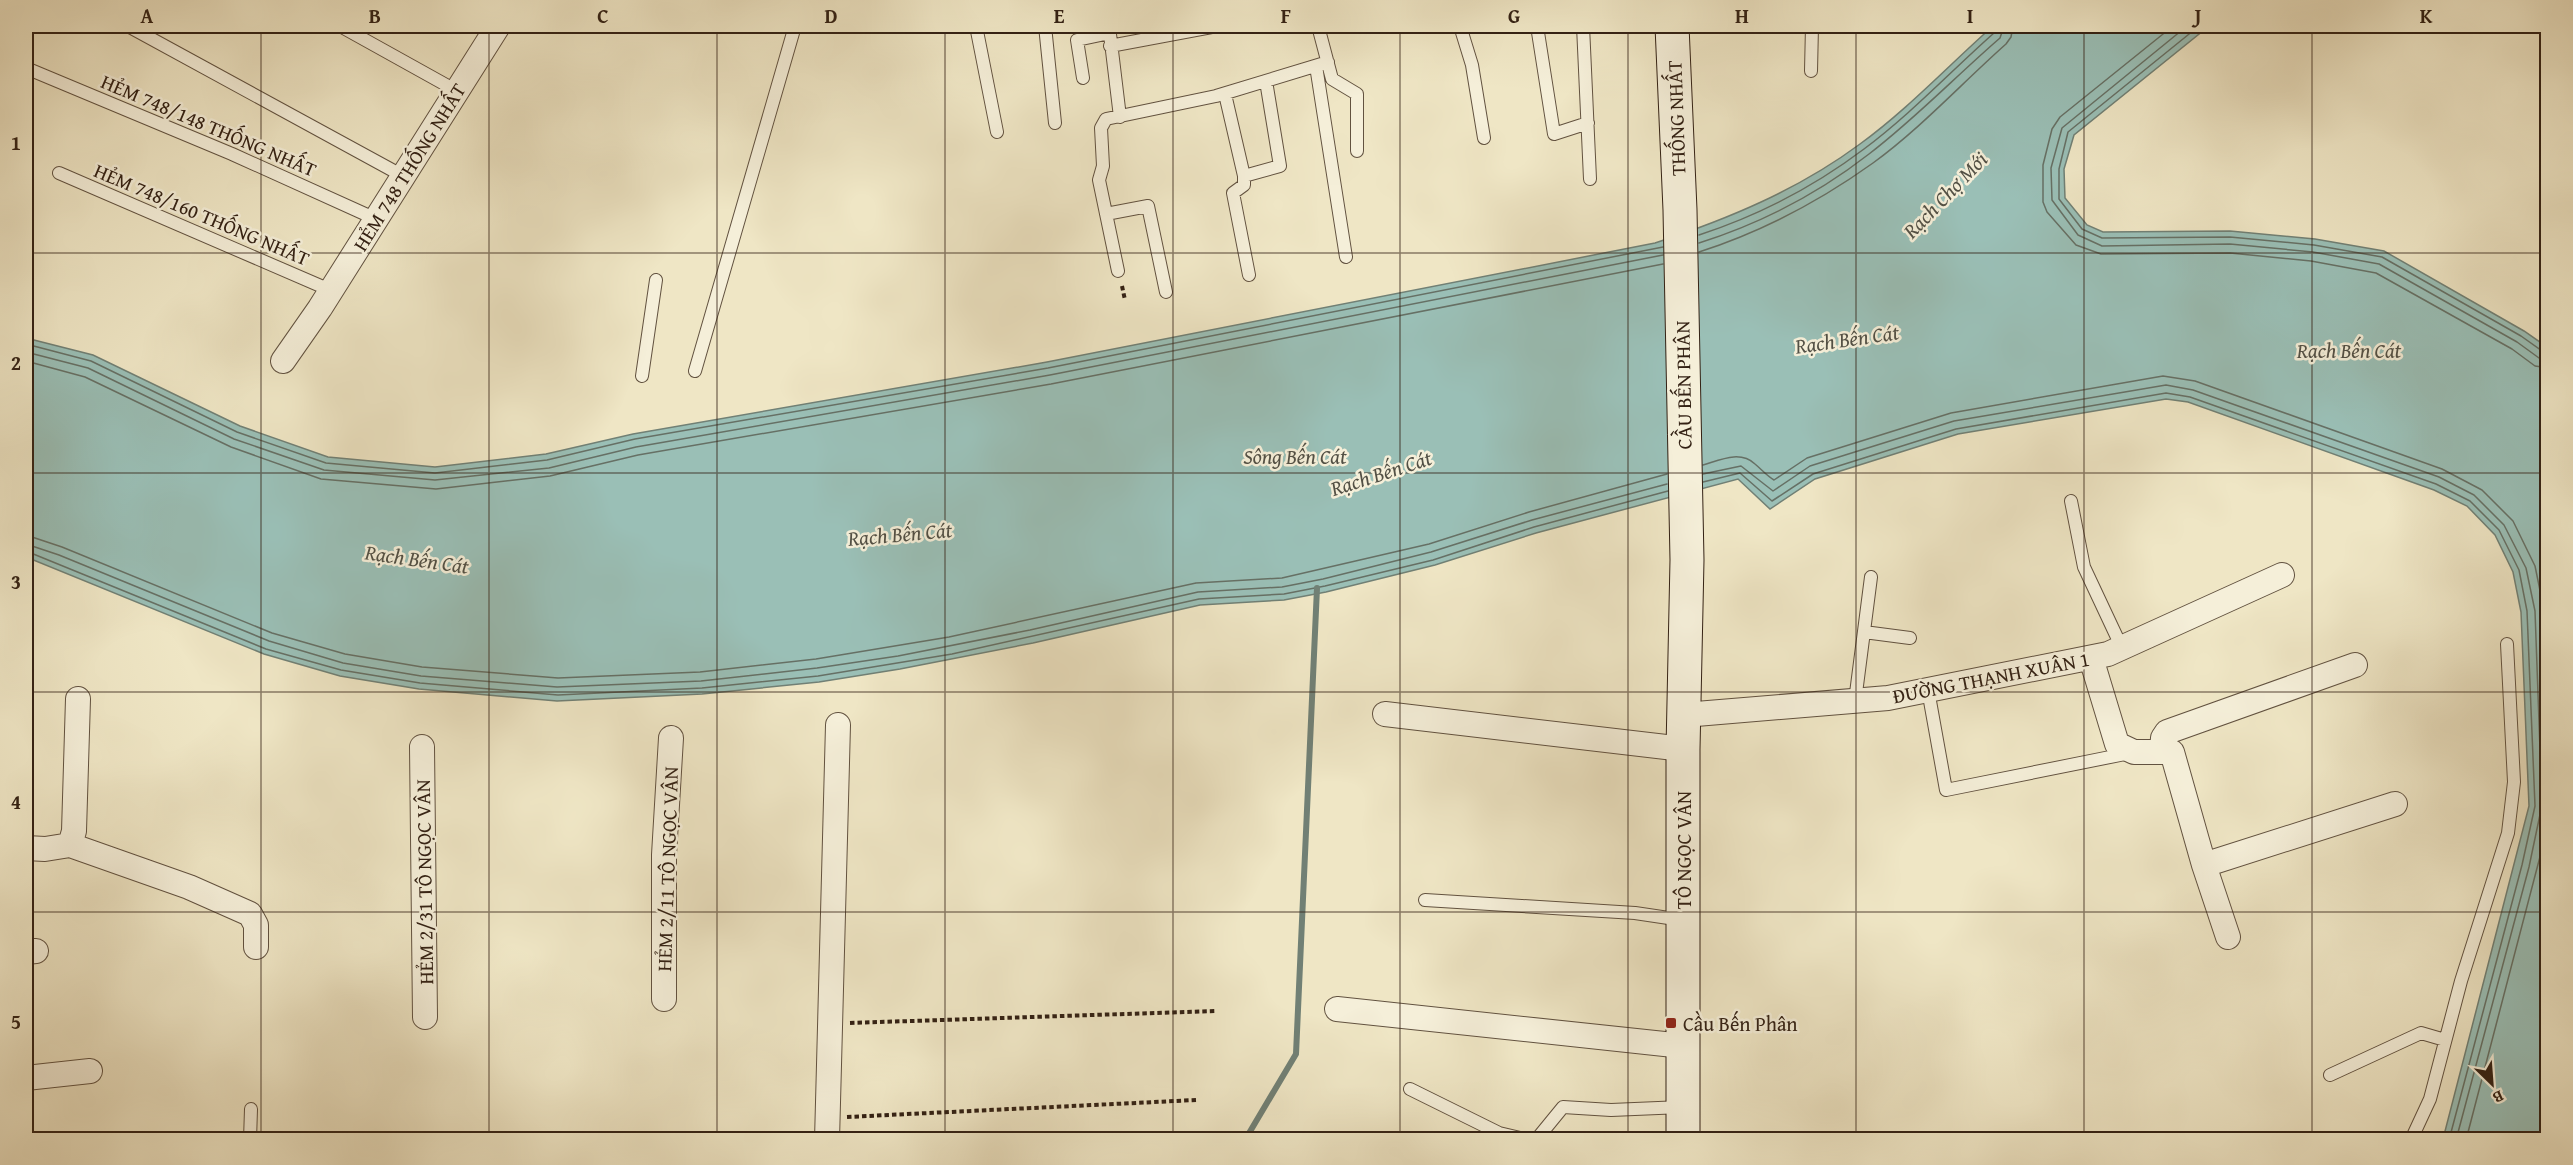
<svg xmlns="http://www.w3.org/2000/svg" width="2573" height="1165" viewBox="0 0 2573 1165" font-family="'Gentium Book Plus',serif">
<rect width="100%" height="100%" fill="#efe6c5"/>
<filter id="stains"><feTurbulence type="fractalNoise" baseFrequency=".00333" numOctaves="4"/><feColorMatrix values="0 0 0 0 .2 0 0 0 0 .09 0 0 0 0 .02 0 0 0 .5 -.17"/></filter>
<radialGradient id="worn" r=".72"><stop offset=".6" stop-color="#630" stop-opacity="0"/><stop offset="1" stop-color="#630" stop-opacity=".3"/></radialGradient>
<path fill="#9abfb6" stroke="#718075" stroke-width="1.5" d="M 1993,26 L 2209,26 L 2074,135 L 2064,169 L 2065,198 L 2087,225 L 2103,232 L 2230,231 L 2315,239 L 2384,251 L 2524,331 L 2547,347 L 2547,1139 L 2443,1139 L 2529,806 L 2521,612 L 2513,572 L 2495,535 L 2467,506 L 2434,490 L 2188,402 L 2166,399 L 1958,434 L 1815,479 L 1770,509 L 1738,479 L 1536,533 L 1435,565 L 1326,592 L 1284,600 L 1200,605 L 1033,643 L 900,669 L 819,682 L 702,694 L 557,701 L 419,689 L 340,676 L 264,654 L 26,557 L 26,338 L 93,355 L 240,426 L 328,457 L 435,467 L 546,454 L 633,434 L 1047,362 L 1655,243 C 1728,219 1798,190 1860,144 C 1908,109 1949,65 1993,26 Z"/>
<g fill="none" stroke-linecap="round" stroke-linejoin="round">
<path stroke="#667065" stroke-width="1.5" d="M 2173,26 L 2060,117 L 2052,129 L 2043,165 L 2043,202 L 2047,212 L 2076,245 L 2101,254 L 2230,253 L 2311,261 L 2376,273 L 2512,349 L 2535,366 L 2548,368
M 2187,26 L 2062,128 L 2051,168 L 2052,200 L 2078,235 L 2102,246 L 2230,244 L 2313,252 L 2379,264 L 2517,342 L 2539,358 L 2548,359
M 2199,26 L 2068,132 L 2059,169 L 2059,199 L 2082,229 L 2102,238 L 2230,237 L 2314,245 L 2382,257 L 2521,336 L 2542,351 L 2548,352
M 1699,235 C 1757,216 1815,186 1864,149 C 1911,114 1951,71 1994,33 L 1997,26
M 1699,243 C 1759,224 1819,193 1869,154 C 1915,119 1956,76 2000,38 L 2004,26
M 1699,252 C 1761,232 1820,201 1873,163 C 1921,128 1962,83 2006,44 L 2011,37 L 2013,26
M 26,344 L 91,361 L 237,432 L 326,463 L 435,473 L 547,460 L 635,439 L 1048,368 L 1663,247
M 26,352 L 88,368 L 234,439 L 324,470 L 435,480 L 549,468 L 636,447 L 1050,375 L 1663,255
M 26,361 L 85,377 L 231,447 L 321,479 L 436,489 L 550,476 L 638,455 L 1051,384 L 1663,264
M 1703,465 C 1720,460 1740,450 1755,464 C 1761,469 1767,476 1774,480 L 1807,458 L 1951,413 L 2163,376 L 2195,381 L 2442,469 L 2482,490 L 2513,521 L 2535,566 L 2544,610 L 2548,706
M 1703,474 L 1741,466 L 1773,491 L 1810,466 L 1954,421 L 2166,385 L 2193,390 L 2439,477 L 2474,495 L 2504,525 L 2526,568 L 2535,611 L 2542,805 L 2529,867 L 2456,1140
M 1703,482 L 1740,473 L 1772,501 L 1813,474 L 1956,429 L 2166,393 L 2190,397 L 2436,484 L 2470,501 L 2499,530 L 2519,570 L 2527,611 L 2535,806 L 2522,865 L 2449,1140
M 26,535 L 62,547 L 272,633 L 345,654 L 422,667 L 558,678 L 700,672 L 816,659 L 949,637 L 1196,583 L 1282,578 L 1429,544 L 1529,512 L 1667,474
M 26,544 L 59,555 L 269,641 L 343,663 L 421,676 L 557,687 L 701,681 L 817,668 L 898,656 L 1030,630 L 1198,592 L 1282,587 L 1323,579 L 1431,552 L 1532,520 L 1667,484
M 26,551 L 266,649 L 341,670 L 420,683 L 558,695 L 702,688 L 818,676 L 952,654 L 1199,599 L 1284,594 L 1325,586 L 1433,560 L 1534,527 L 1668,491
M 2466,1140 L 2548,826"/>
<path stroke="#718075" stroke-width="6" d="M 1245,1140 L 1296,1054 L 1317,588"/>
<g stroke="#625240" stroke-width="14">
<path id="lane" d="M 128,26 L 403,176
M 340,26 L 457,91
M 976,26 L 997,132
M 1045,26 L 1055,123
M 1109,26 L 1120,117
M 1318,26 L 1332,79 L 1357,94 L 1357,151
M 1460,26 L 1472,65 L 1484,138
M 1537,26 L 1554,134 L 1588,123
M 1583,26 L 1590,179
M 1110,46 L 1217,26
M 1316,66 L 1346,257
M 26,68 L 232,154 L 376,219
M 1811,71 L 1812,26
M 1083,78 L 1077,40 L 1110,33
M 1225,94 L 1244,176 L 1244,185 L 1233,193 L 1249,275
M 59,173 L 330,290
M 1244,176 L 1280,166 L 1266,81
M 1106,214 L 1148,206 L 1166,292
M 1118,271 L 1099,180 L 1103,166 L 1101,128 L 1106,119 L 1216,96 L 1328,62
M 695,371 L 795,26
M 642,376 L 656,280
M 2071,501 L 2084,567 L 2122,648
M 1864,632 L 1910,638
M 1928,690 L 1946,790 L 2130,753
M 1855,701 L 1871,577
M 1425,900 L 1635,913 L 1682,920
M 2330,1075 L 2421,1033 L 2445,1040
M 1410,1089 L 1499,1133 L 1528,1140
M 250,1140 L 251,1109
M 1536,1140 L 1563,1107 L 1611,1110 L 1682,1107
M 2411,1140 L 2430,1099 L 2461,981 L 2508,833 L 2514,782 L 2507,644"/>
</g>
<g stroke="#625240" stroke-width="26">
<path id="street" d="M 283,361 L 320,308 L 498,26
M 2091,658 L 2117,744 L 2134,752 L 2172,752 L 2204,865 L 2228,937
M 1385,714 L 1683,749
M 1684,715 L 1888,698 L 2108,654 L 2282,575
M 422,747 L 425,1017
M 2162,751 L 2163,738 L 2167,732 L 2355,665
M 70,845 L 189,887 L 250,914 L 256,925 L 256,947
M 26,848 L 45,849 L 70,845 L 74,831 L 78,699
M 2204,865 L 2395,804
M 26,952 L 36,951
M 664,999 L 664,855 L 671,738
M 1337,1009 L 1683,1046
M 26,1078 L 90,1071
M 827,1140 L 838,725"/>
</g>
<g stroke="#332114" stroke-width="35">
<path id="secondary" d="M 1672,26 L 1680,210 L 1687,560 L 1683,749 L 1683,1140"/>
</g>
<path stroke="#332114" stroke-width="4" stroke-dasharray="4.5 3" stroke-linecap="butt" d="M 1122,286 L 1125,300
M 850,1023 L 1215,1011
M 847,1117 L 1196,1100"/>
<use href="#lane" stroke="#f5efd9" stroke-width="12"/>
<use href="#street" stroke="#f5efd9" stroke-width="24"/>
<use href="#secondary" stroke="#f5efd9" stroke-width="33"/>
</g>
<path fill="none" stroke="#332114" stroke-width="1.5" stroke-opacity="0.55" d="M 261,26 L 261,1140M 489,26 L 489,1140M 717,26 L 717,1140M 945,26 L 945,1140M 1173,26 L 1173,1140M 1400,26 L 1400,1140M 1628,26 L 1628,1140M 1856,26 L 1856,1140M 2084,26 L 2084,1140M 2312,26 L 2312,1140M 26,253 L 2548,253M 26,473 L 2548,473M 26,692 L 2548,692M 26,912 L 2548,912"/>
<rect fill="#8f2418" stroke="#f5efd9" stroke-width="2" x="1665" y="1017" width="12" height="12" rx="3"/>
<g text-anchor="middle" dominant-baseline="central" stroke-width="5" stroke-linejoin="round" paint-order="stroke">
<g font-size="20" fill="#332114" stroke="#f5efd9">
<text transform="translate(1676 118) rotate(-92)">THỐNG NHẤT</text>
<text transform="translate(209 125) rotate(23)">HẺM 748/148 THỐNG NHẤT</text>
<text transform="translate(409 167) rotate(-58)">HẺM 748 THỐNG NHẤT</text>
<text transform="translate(202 214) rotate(23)">HẺM 748/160 THỐNG NHẤT</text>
<text transform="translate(1683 385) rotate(-91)">CẦU BẾN PHÂN</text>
<text transform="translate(1991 677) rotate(-11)">ĐƯỜNG THẠNH XUÂN 1</text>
<text transform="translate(1683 850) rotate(-90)">TÔ NGỌC VÂN</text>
<text transform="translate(667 869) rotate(-88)">HẺM 2/11 TÔ NGỌC VÂN</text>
<text transform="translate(424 882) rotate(-91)">HẺM 2/31 TÔ NGỌC VÂN</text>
</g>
<g font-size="20" fill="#332114" stroke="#f5efd9" text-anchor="start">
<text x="1683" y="1023">Cầu Bến Phân</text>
</g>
<g font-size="21" font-style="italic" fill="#525045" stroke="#f5efd9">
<text transform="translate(1945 195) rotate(-46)">Rạch Chợ Mới</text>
<text transform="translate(1847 339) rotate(-8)">Rạch Bến Cát</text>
<text x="2349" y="350">Rạch Bến Cát</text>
<text x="1295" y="456">Sông Bến Cát</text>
<text transform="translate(1381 473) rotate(-18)">Rạch Bến Cát</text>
<text transform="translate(900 534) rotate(-5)">Rạch Bến Cát</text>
<text transform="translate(417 559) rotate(8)">Rạch Bến Cát</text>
</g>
</g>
<rect width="2573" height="1165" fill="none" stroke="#efe6c5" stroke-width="66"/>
<g transform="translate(2492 1084) rotate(155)" stroke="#f5efd9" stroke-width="4.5" paint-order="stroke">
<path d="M0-4.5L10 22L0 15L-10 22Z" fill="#332114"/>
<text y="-9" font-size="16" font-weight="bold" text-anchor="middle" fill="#332114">B</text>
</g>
<rect x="33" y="33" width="2507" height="1099" fill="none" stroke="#332114" stroke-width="2"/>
<g font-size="20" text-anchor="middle" font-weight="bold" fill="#332114">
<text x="147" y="23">A</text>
<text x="375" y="23">B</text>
<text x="603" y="23">C</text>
<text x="831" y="23">D</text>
<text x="1059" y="23">E</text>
<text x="1286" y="23">F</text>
<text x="1514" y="23">G</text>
<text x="1742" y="23">H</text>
<text x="1970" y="23">I</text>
<text x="2198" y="23">J</text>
<text x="2426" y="23">K</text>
<text x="16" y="150">1</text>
<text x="16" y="370">2</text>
<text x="16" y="589">3</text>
<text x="16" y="809">4</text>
<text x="16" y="1029">5</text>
</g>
<rect width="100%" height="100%" filter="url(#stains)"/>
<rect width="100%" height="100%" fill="url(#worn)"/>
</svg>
